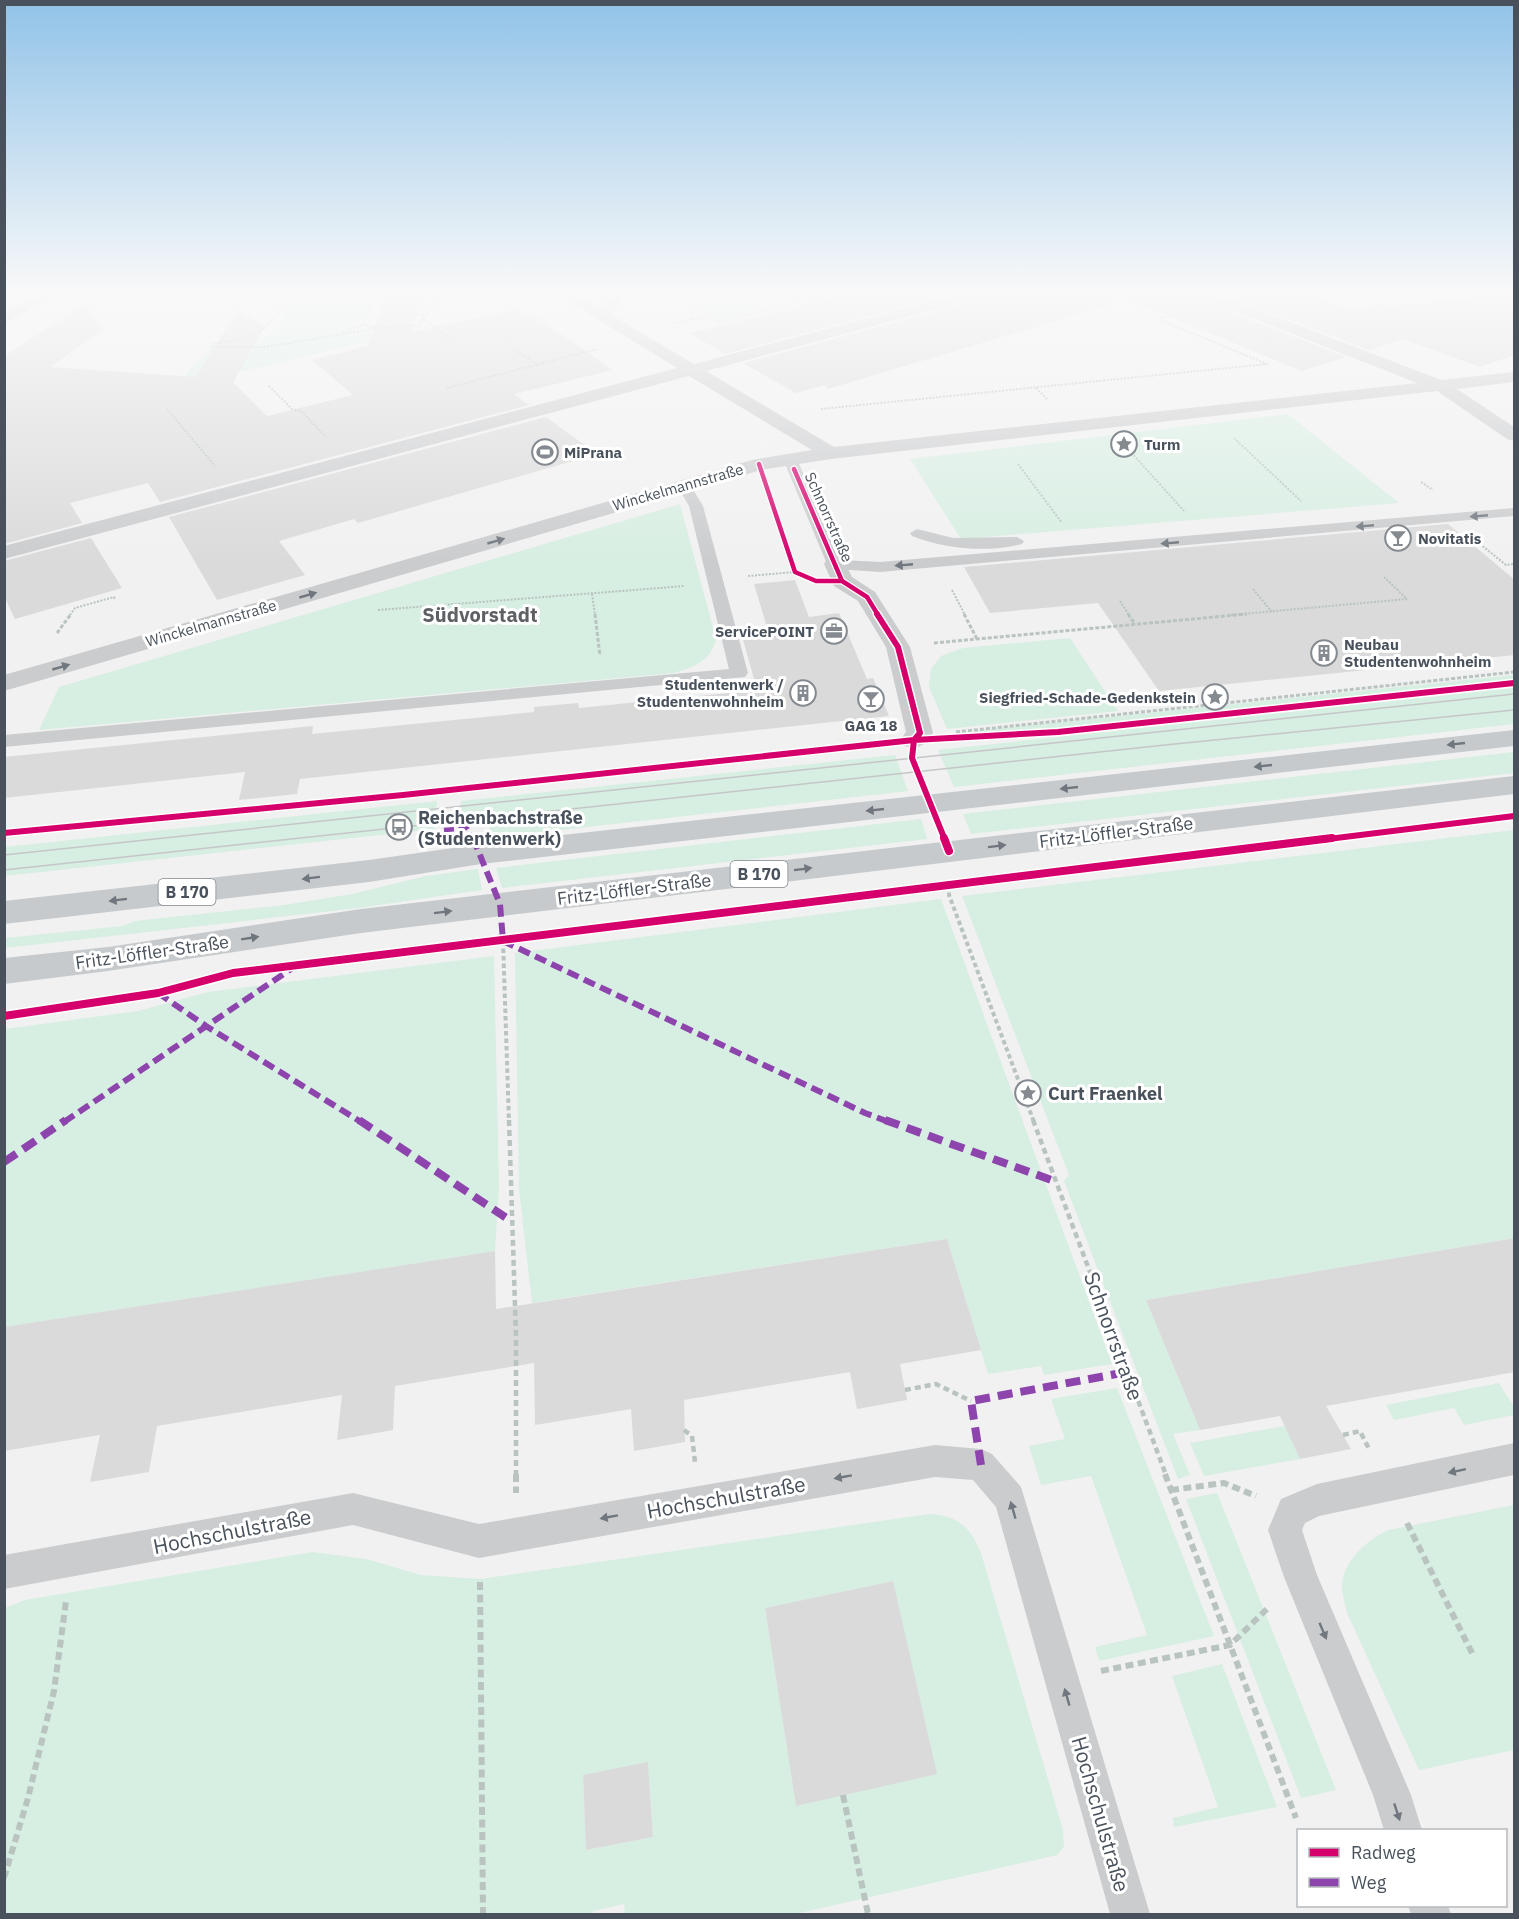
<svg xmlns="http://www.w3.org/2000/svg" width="1519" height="1919" viewBox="0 0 1519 1919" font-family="'IBM Plex Sans',sans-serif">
<rect width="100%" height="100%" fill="#f1f1f1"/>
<path fill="#d7eee2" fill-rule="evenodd" d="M 295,294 L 374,294 L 364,318 L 351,325 L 350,335 L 420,329 L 193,383 L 185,374 L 211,348 L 272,335 Z
M 709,294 L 825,294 L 721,319 L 711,314 L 699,317 Z
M 1288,414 L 1399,503 L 961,539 L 910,459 Z
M 680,504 L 716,639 C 711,661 694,667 674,673 L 39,730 L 59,687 Z
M 1070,638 L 1118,711 L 947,729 L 929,687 L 931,669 L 941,656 L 963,648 Z
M 1514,675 L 1514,679 L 1015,732 L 976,734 L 975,731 Z
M 1514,688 L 1514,724 L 954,787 L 938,750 Z
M 1514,752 L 1514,773 L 971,834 L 963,814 Z
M 895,755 L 908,791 L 489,838 L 490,825 L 459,827 L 461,801 Z
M 437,801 L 434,829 L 5,876 L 5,847 Z
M 921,819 L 927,839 L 502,888 L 496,868 Z
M 1514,830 L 1514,1238 L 1146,1300 L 1200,1430 L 1173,1434 L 1190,1475 L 1178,1479 L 1064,1181 L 1069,1175 L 962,896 Z
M 478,869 L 482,890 L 359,908 L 5,948 L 5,938 L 123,926 L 135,921 L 284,905 L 352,894 L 426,876 Z
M 941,899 L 1112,1364 L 1044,1375 L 1041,1366 L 988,1374 L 947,1239 L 532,1303 L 519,1189 L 515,953 Z
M 494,956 L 499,1187 L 495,1251 L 5,1327 L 5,1029 L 138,1011 L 208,992 Z
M 1499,1383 L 1514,1407 L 1514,1415 L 1464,1425 L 1454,1408 L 1394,1420 L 1386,1405 Z
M 1117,1388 L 1214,1636 L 1099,1661 L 1095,1647 L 1147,1635 L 1091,1476 L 1041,1485 L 1029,1446 L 1065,1439 L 1051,1399 Z
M 1285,1426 L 1300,1459 L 1204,1476 L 1190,1443 Z
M 1217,1493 L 1336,1790 L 1301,1798 L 1186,1499 Z
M 1514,1505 L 1514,1750 L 1419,1770 L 1347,1613 C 1346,1606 1343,1598 1342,1590 C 1340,1563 1367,1540 1388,1530 Z
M 929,1514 C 959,1516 970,1527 981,1553 L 1063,1830 L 1064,1847 L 1057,1855 L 795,1914 L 625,1914 L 624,1904 L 593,1911 L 593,1914 L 5,1914 L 5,1608 L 25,1600 L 313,1552 L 366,1559 L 421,1575 L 480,1579 ZM 893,1581 L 796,1805 L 765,1608 ZM 648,1763 L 653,1837 L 586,1850 L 583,1775 Z
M 1222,1664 L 1277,1807 L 1174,1827 L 1173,1818 L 1218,1807 L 1172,1676 Z"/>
<path fill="#dadadb" d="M 387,294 L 421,294 L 411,332 L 516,309 L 524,314 L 529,312 L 613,370 L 514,394 L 529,405 L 160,502 L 148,483 L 70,503 L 82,523 L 4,544 L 4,356 L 86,304 L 103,330 L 50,367 L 196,377 L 238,310 L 265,326 L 233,382 L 267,416 L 353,395 L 312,360 L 368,346 Z
M 847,294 L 953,294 L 725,354 L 689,333 Z
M 985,294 L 1114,294 L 1115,303 L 828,389 L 825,385 L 796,393 L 743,363 L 982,299 Z
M 1115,294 L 1195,294 L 1198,299 L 1346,357 L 1302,371 Z
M 1222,294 L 1303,294 L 1350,309 L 1379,304 L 1385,306 L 1515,294 L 1515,355 L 1480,367 L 1403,339 L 1369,350 Z
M 546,417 L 597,454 L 358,523 L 354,519 L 279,541 L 305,575 L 217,600 L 169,517 Z
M 1448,524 L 1515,580 L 1515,655 L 1159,691 L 1098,603 L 990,613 L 964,567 Z
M 91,538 L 122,588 L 15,619 L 4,596 L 4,561 Z
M 795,580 L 809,617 L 839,613 L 867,679 L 873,678 L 889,716 L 300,779 L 297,794 L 239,800 L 245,772 L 4,798 L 4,757 L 313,726 L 312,734 L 534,712 L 534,707 L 578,703 L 579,708 L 757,690 L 742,636 L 769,634 L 754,584 Z
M 1515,1238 L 1515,1372 L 1326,1406 L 1351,1449 L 1300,1459 L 1280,1416 L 1200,1430 L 1146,1300 Z
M 947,1239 L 981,1350 L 900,1364 L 907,1400 L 857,1409 L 850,1372 L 684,1400 L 685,1442 L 634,1451 L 631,1409 L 535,1425 L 534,1363 L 395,1386 L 393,1430 L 337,1440 L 342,1395 L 157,1426 L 149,1472 L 90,1482 L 100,1435 L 4,1451 L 4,1327 L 495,1251 L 496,1309 Z
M 893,1581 L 937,1774 L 796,1806 L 765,1608 Z
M 648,1762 L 653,1837 L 586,1850 L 583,1775 Z"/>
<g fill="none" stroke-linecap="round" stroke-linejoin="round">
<path stroke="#b9c4c1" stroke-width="2" stroke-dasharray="2 1.5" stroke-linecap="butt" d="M 377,294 L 362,325 L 380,328 L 419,325 L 440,294
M 1320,294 L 1335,298
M 420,297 L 437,297
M 415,314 L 426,314
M 424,319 L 453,340
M 1159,319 L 1181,313
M 690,320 L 702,294
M 675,323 L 708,316 L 720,322 L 834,294
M 343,332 L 362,325
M 211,347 L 265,347 L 380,328
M 211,347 L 214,344 C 260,335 266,335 290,294
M 516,351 L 538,365
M 269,386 L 292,409 L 301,411 L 326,437
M 447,388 L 597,349
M 1036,388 L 1048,400
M 167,409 L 215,466
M 821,409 L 1267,364 L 1158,319
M 1234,438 L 1301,501
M 1129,450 L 1184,511
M 1018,464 L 1062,523
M 1421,482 L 1433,490
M 771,501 L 795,572
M 1480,544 L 1506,565 L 1514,564
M 748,576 L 795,572 L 803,575
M 1384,577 L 1407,599
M 1253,589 L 1272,612
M 952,590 L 965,615
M 592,594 L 595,615
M 1120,601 L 1129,615
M 378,610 L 685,586
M 70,615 L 75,608 L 114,597 L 115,599
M 1231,615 L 1407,599"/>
<path stroke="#b9c4c1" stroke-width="3" stroke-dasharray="4 2" stroke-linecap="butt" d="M 595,614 L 600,656
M 964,614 L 977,639
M 1128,614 L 1135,624
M 57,633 L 71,614
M 934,643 L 1247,614
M 956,732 L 1514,672"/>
<path stroke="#b9c4c1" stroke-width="4" stroke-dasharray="4.5 3" stroke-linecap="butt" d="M 949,885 L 949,895 L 1034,1122
M 503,941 L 509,1122"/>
<path stroke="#b9c4c1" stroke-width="4.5" stroke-dasharray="6 4" stroke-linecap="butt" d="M 509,1120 L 516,1337
M 1033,1120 L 1166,1475
M 516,1340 L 516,1475
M 905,1390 L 936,1384 L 971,1401
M 684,1430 L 692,1436 L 695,1462
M 1343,1435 L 1360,1431 L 1369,1449"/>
<path stroke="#b9c4c1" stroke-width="6" stroke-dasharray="8 4.5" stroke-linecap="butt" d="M 516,1474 L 516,1493
M 1165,1474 L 1296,1818
M 1171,1490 L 1224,1483 L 1256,1496
M 1407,1523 L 1474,1657
M 480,1582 L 483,1914
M 1101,1671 L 1230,1645 L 1270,1606
M 843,1795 L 868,1914
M 4,1878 L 28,1798 L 54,1691 L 66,1601"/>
<path fill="#cbccce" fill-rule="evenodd" d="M 790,455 L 797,459 L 841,560 L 880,562 L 1514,508 L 1514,516 L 880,572 L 835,569 L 827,564 L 783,459 Z
M 684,482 L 689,483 L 703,506 L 748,673 L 745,677 L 4,747 L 4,735 L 729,669 L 689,506 L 677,486 Z
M 917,529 L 953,538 L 1017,537 L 1024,541 L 1022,544 C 987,553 945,549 912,536 L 910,533 Z
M 1514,1443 L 1514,1475 L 1319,1516 L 1305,1523 L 1302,1530 L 1317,1575 L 1411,1795 L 1422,1830 L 1384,1830 L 1373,1795 L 1284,1577 L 1268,1530 L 1281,1499 L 1317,1484 Z
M 935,1445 L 981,1449 L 992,1454 L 1021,1487 L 1150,1914 L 1110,1914 L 996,1507 L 973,1480 L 935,1477 L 479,1558 L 353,1525 L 4,1589 L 4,1555 L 353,1493 L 479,1524 Z
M 1408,1906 L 1448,1906 L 1451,1914 L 1411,1914 Z"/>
<path fill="#cbccce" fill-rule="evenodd" d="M 835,557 L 843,559 L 852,577 L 875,592 L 910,647 L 933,733 C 925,745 919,750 904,746 L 900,740 L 906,732 L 886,647 L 858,601 L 834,586 L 824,564 L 827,559 Z"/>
<path fill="#cbccce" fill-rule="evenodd" d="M 39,294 L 57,294 L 4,324 L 4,312 Z
M 557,294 L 575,294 L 600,308 L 611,294 L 625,294 L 611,315 L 694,364 L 960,294 L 983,294 L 981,297 L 706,371 L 834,447 L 1417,383 L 1199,297 L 1197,294 L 1217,294 L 1441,380 L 1514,372 L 1514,382 L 1457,389 L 1514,427 L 1514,441 L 1507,439 L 1437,391 L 831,459 L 761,470 L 4,691 L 4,675 L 752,460 L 812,450 L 689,376 L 4,559 L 4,546 L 677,368 Z"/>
<path fill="#c7cacc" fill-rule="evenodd" d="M 1514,730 L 1514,746 L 481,864 L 369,882 L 4,924 L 4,901 L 369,860 L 481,844 Z
M 1514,776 L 1514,794 L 361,933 L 108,971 L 4,984 L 4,958 L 108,947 L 361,909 Z"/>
<path stroke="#c6c6c8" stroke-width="1.5" d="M 4,855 L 1514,694
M 4,870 L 1165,745 L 1514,710"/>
<path stroke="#8e44ad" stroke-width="4.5" stroke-dasharray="10 4.5" stroke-linecap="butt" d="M 444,830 L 467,828 L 473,840"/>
<path stroke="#8e44ad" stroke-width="6" stroke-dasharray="12 6" stroke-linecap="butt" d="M 473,838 L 500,904 L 503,941 L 865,1113 L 889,1122
M 158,993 L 206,1026 L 361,1122
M 64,1122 L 291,969"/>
<path stroke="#8e44ad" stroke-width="8" stroke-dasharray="15 8" stroke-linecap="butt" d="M 359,1120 L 511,1221
M 885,1120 L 1057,1182
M 4,1162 L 66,1120
M 981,1465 L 971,1401 L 1127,1372"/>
<g stroke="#fff" stroke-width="7">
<path id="cycleway-far2" d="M 759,464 L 795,572 L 816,581 L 842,581
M 794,469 L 842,581 L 867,597 L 878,615"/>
</g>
<g stroke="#fff" stroke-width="9">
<path id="cycleway-far1" d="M 877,614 L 898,647 L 920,733 L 914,740 L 912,758 L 945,840
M 4,833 L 403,795 L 914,740 L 1058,732 L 1514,683
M 1320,840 L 1514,816"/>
</g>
<g stroke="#fff" stroke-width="11">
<path id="cycleway" d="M 944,838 L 949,851
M 4,1016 L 158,993 L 233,973 L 1332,838"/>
</g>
<use href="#cycleway-far2" stroke="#d6006c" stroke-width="4.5"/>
<use href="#cycleway-far1" stroke="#d6006c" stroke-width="6"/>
<use href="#cycleway" stroke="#d6006c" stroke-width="8"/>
</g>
<defs><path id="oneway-solid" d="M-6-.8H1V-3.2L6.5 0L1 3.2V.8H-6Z" transform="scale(1.5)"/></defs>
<g fill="#70777e">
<use href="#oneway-solid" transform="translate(1479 516) rotate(175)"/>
<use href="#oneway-solid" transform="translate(1365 526) rotate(175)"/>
<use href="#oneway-solid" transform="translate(496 541) rotate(-16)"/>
<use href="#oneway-solid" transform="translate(1170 543) rotate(175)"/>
<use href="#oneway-solid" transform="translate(904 565) rotate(175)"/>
<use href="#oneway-solid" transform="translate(308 595) rotate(-16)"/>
<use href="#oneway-solid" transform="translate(61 667) rotate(-16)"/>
<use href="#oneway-solid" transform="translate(1457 1471) rotate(168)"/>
<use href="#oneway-solid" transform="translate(843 1477) rotate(170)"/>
<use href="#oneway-solid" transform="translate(1013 1510) rotate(-106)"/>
<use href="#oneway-solid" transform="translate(609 1517) rotate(170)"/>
<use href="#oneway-solid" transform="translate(1323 1631) rotate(67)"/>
<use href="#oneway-solid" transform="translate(1067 1697) rotate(-106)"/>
<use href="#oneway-solid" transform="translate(1397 1812) rotate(72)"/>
</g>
<g fill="#6f767e">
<use href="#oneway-solid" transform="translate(1456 744) rotate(174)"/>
<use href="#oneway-solid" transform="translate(1263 766) rotate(174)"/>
<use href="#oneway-solid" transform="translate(1069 788) rotate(174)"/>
<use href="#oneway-solid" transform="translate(875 810) rotate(174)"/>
<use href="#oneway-solid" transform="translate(997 846) rotate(-7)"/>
<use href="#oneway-solid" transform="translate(803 869) rotate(-7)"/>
<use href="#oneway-solid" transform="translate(311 878) rotate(173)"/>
<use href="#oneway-solid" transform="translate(118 900) rotate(173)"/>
<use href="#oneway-solid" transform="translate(443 912) rotate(-7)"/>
<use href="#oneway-solid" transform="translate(250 938) rotate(-9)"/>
</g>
<linearGradient id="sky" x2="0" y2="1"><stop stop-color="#91c3e8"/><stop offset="0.52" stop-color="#f9f9f9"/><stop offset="1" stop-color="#f9f9f9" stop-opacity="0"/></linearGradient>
<rect width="1519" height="562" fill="url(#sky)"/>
<defs>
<g id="sight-ring" transform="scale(1.35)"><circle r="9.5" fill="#fff" stroke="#848a90" stroke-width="1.5"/><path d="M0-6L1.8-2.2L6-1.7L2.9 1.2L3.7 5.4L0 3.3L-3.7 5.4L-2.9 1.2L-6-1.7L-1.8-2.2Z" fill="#848a90"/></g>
<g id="stadium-ring" transform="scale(1.35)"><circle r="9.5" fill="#fff" stroke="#848a90" stroke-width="1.5"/><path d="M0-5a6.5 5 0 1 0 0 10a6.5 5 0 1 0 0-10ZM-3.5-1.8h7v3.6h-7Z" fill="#848a90"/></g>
<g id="bar-ring" transform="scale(1.35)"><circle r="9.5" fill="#fff" stroke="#848a90" stroke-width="1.5"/><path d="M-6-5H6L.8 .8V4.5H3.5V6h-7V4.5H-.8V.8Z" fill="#848a90"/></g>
<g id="office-ring" transform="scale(1.35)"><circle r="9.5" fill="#fff" stroke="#848a90" stroke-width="1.5"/><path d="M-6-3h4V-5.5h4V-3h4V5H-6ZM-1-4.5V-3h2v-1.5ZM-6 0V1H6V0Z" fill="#848a90"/></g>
<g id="building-ring" transform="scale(1.35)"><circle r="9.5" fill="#fff" stroke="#848a90" stroke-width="1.5"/><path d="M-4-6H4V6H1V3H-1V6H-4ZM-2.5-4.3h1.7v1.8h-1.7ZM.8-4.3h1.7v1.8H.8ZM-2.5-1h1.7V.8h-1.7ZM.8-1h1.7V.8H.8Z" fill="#848a90"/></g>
<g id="bus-ring" transform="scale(1.35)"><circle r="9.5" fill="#fff" stroke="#848a90" stroke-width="1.5"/><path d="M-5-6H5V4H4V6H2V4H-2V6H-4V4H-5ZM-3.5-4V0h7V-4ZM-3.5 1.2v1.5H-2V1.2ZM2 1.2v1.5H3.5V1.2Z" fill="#848a90"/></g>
</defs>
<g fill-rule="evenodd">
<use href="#sight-ring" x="1124" y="444"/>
<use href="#stadium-ring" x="545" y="452"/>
<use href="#bar-ring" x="1398" y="538"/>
<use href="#office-ring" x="834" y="631"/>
<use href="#building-ring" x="1324" y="653"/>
<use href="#building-ring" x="803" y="693"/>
<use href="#sight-ring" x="1215" y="697"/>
<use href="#bar-ring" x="871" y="699"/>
<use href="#bus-ring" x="399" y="827"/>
<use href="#sight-ring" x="1028" y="1093"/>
</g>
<g text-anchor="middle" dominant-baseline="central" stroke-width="6" stroke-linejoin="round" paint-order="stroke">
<g font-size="15" font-weight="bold" fill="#49525c" stroke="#fff" text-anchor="start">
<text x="1144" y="444">Turm</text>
<text x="564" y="452">MiPrana</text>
<text x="1418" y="538">Novitatis</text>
<text x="814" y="631" text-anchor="end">ServicePOINT</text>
<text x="1344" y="644">Neubau<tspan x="1344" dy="17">Studentenwohnheim</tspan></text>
<text x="784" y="684" text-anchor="end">Studentenwerk /<tspan x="784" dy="17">Studentenwohnheim</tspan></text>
<text x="1196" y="697" text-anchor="end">Siegfried-Schade-Gedenkstein</text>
<text x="871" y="725" text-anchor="middle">GAG 18</text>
</g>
<g font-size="15" fill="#49525c" stroke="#fff">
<text transform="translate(678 487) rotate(-16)">Winckelmannstraße</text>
<text transform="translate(829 517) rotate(66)">Schnorrstraße</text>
<text transform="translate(211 623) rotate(-16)">Winckelmannstraße</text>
</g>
<g fill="#fff" stroke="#80868d" stroke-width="1.5">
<rect x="730.5" y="861" width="57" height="26" rx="4.5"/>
<rect x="158.5" y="879" width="57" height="26" rx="4.5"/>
</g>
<g font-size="16" font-weight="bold" fill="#49525c">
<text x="759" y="874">B 170</text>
<text x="187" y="892">B 170</text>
</g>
<g font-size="18" font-weight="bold" fill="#49525c" stroke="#fff" text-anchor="start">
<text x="418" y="817">Reichenbachstraße<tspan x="418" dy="21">(Studentenwerk)</tspan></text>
<text x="1048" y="1093">Curt Fraenkel</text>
</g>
<g font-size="18" fill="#49525c" stroke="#fff">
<text transform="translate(1116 832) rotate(-7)">Fritz-Löffler-Straße</text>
<text transform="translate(634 889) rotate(-7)">Fritz-Löffler-Straße</text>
<text transform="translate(152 952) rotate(-8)">Fritz-Löffler-Straße</text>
</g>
<g font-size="20" font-weight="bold" fill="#5d6064" stroke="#fff">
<text x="480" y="614">Südvorstadt</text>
</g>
<g font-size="21" fill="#49525c" stroke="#fff">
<text transform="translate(1114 1336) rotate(70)">Schnorrstraße</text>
<text transform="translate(726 1497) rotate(-10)">Hochschulstraße</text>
<text transform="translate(232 1531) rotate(-11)">Hochschulstraße</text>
<text transform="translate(1101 1814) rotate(74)">Hochschulstraße</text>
</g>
</g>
<rect width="1519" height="1919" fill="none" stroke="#49525c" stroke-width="12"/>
<rect x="1297" y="1829" width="210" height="78" fill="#ffffff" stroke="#b6babe" stroke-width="1.5"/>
<rect x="1309" y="1848" width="30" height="9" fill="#d6006c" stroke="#b6babe" stroke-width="1.5"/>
<text x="1351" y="1859" font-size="18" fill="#49525c">Radweg</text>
<rect x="1309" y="1878" width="30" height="9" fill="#8e44ad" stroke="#b6babe" stroke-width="1.5"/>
<text x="1351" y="1889" font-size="18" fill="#49525c">Weg</text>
</svg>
